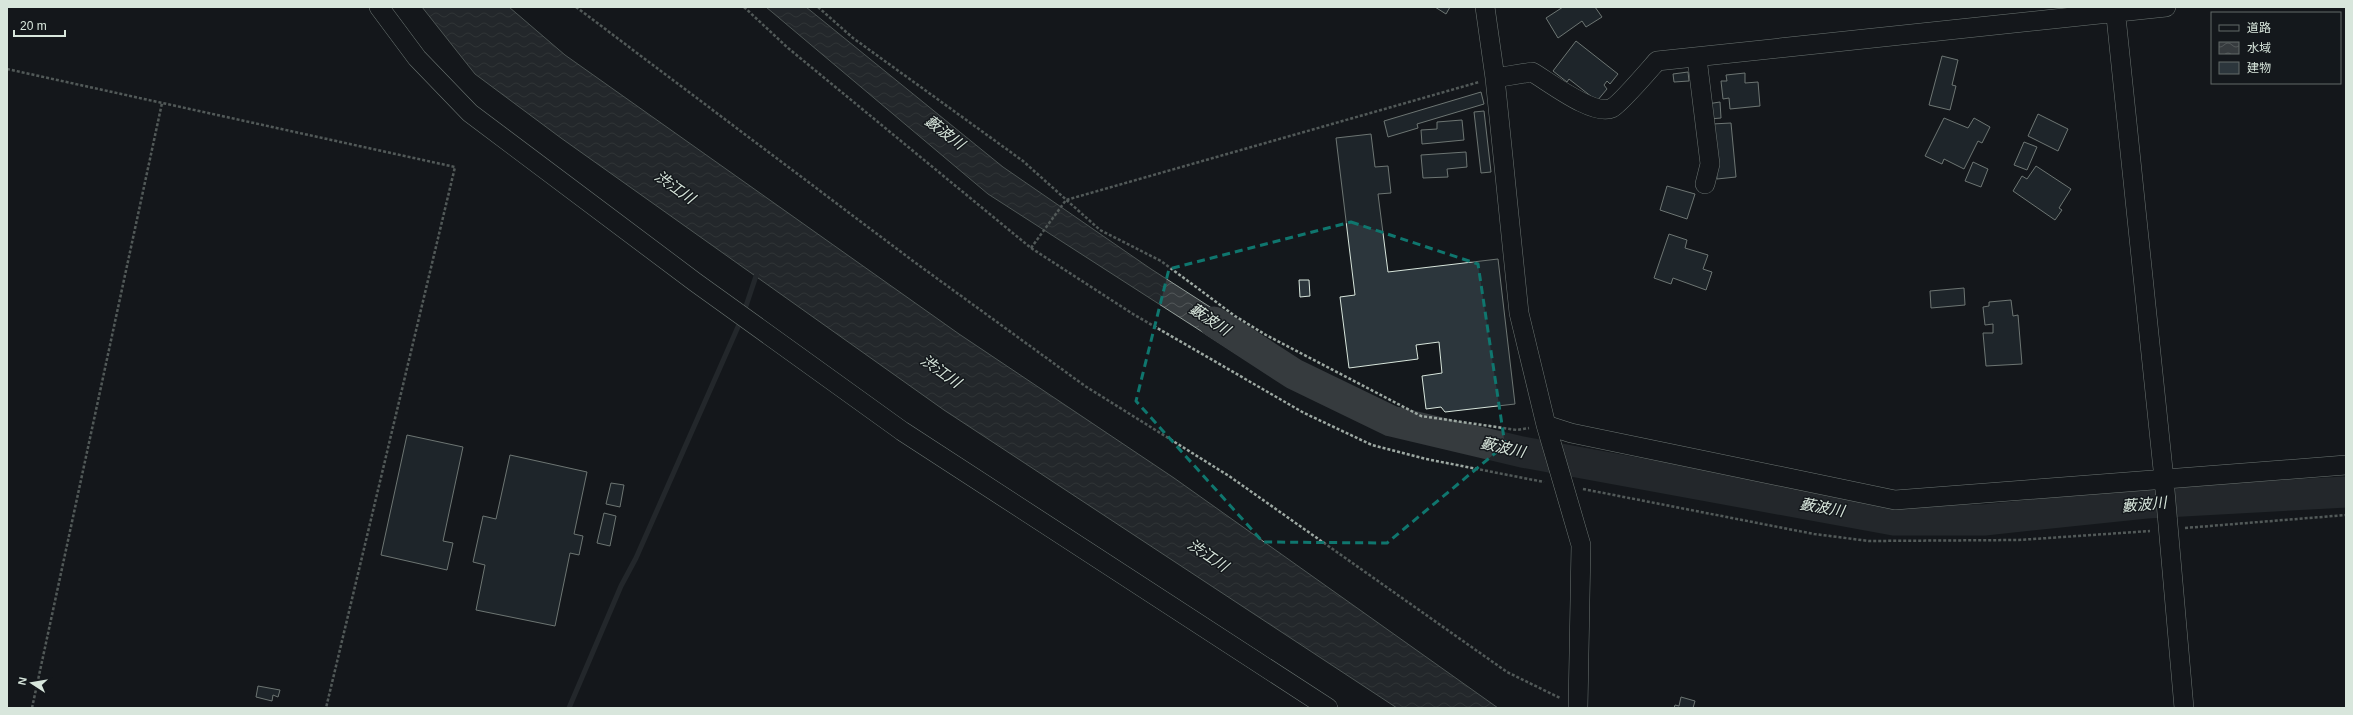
<svg xmlns="http://www.w3.org/2000/svg" width="2353" height="715" viewBox="0 0 2353 715" font-family="Arial,'Noto Sans JP',sans-serif">
<defs>
<pattern id="water-waves" width="16" height="10" patternUnits="userSpaceOnUse"><rect width="16" height="10" fill="#363b3e"/><path d="M0 5q4-4 8 0t8 0" fill="none" stroke="#525759"/></pattern>
</defs>
<rect width="100%" height="100%" fill="#14181c"/>
<path fill="url(#water-waves)" stroke="#939e99" d="M 422,7 L 509,7 L 565,55 L 959,334 L 1174,478 L 1498,708 L 1397,708 L 944,410 L 561,138 L 475,74 Z
M 766,7 L 806,7 L 1003,167 L 1151,269 L 1252,334 L 1246,360 L 988,194 Z"/>
<g fill="none" stroke-linecap="round" stroke-linejoin="round">
<path stroke="#363b3e" stroke-width="5" d="M 744,312 L 758,270
M 569,708 L 621,586 L 636,558 L 741,320"/>
<path stroke="#363b3e" stroke-width="31" d="M 1214,322 L 1294,374 L 1391,421 L 1522,452 L 1894,520 L 1984,520 L 2146,503 L 2346,492"/>
</g>
<path fill="#2c363c" stroke="#d8e6dc" d="M 1435,7 L 1450,7 L 1446,14 Z
M 1563,7 L 1595,7 L 1602,17 L 1586,27 L 1582,21 L 1558,38 L 1546,18 Z
M 1576,41 L 1618,74 L 1610,84 L 1607,81 L 1604,85 L 1607,89 L 1597,101 L 1569,79 L 1567,82 L 1553,71 Z
M 1942,56 L 1958,60 L 1952,85 L 1956,86 L 1950,110 L 1929,105 Z
M 1688,72 L 1689,81 L 1674,82 L 1673,74 Z
M 1745,73 L 1745,83 L 1758,82 L 1760,106 L 1730,109 L 1729,98 L 1723,99 L 1721,81 L 1727,81 L 1726,75 Z
M 1481,92 L 1484,104 L 1417,124 L 1418,128 L 1388,137 L 1384,121 Z
M 1720,102 L 1721,118 L 1709,119 L 1707,104 Z
M 1484,111 L 1491,172 L 1481,173 L 1474,112 Z
M 2038,114 L 2068,129 L 2058,151 L 2028,136 Z
M 1944,118 L 1968,128 L 1974,118 L 1990,127 L 1982,143 L 1978,141 L 1964,169 L 1944,159 L 1942,164 L 1925,156 Z
M 1462,120 L 1464,140 L 1422,144 L 1421,130 L 1437,129 L 1437,122 Z
M 1731,123 L 1736,177 L 1717,179 L 1712,124 Z
M 1371,134 L 1375,167 L 1388,166 L 1391,193 L 1378,194 L 1388,272 L 1498,259 L 1515,404 L 1445,412 L 1441,407 L 1426,409 L 1422,376 L 1442,373 L 1439,342 L 1416,345 L 1418,359 L 1349,368 L 1340,297 L 1355,295 L 1336,138 Z
M 2024,142 L 2037,147 L 2027,170 L 2014,165 Z
M 1466,152 L 1467,167 L 1447,169 L 1448,177 L 1423,178 L 1421,155 Z
M 1973,162 L 1988,169 L 1981,187 L 1965,181 Z
M 2036,166 L 2071,189 L 2059,208 L 2062,210 L 2055,220 L 2013,191 L 2022,176 L 2027,179 Z
M 1667,186 L 1695,194 L 1687,219 L 1660,210 Z
M 1669,234 L 1687,240 L 1685,248 L 1708,255 L 1703,269 L 1712,272 L 1706,290 L 1673,278 L 1671,284 L 1654,278 Z
M 1299,280 L 1309,280 L 1310,296 L 1300,297 Z
M 1964,288 L 1965,305 L 1931,308 L 1930,291 Z
M 2011,300 L 2013,316 L 2018,315 L 2022,364 L 1986,366 L 1983,333 L 1993,333 L 1993,324 L 1985,325 L 1983,307 L 1989,306 L 1989,302 Z
M 407,435 L 463,447 L 443,541 L 453,543 L 447,570 L 381,555 Z
M 510,455 L 587,472 L 574,534 L 583,536 L 579,555 L 570,553 L 555,626 L 476,610 L 485,565 L 473,562 L 483,516 L 496,519 Z
M 611,483 L 624,485 L 620,507 L 606,504 Z
M 604,513 L 616,516 L 610,546 L 597,543 Z
M 258,686 L 280,690 L 278,697 L 273,695 L 272,701 L 256,697 Z
M 1681,697 L 1695,701 L 1693,708 L 1674,708 L 1675,705 L 1679,706 Z"/>
<g fill="none" stroke-linecap="round" stroke-linejoin="round">
<g stroke="#d8e6dc" stroke-width="20">
<path id="minor" d="M 379,7 L 417,58 L 470,113 L 695,282 L 902,431 L 1328,708
M 1485,7 L 1495,78 L 1519,313 L 1546,425 L 1581,545 L 1578,708
M 2115,7 L 2164,479 L 2184,708
M 1697,58 L 1710,164 L 1705,184
M 1495,78 L 1532,72 C 1548,81 1594,117 1612,108 C 1620,104 1649,70 1657,61 L 2166,7
M 1546,425 L 1571,433 L 1895,500 L 2346,465"/>
</g>
<path stroke="#9da8a2" stroke-width="2.5" stroke-dasharray="3 2" stroke-linecap="butt" d="M 576,7 L 913,261 L 1085,386 L 1229,476 L 1507,672 L 1560,698
M 744,7 L 788,48 L 1031,248 L 1133,314 L 1304,413 L 1372,445 L 1426,459 L 1544,482
M 818,7 L 853,38 L 1023,161 L 1100,230 L 1161,261 L 1235,316 L 1266,335 L 1421,416 L 1517,430 L 1529,428
M 7,69 L 455,167 L 326,708
M 1031,248 L 1066,200 L 1479,82
M 1583,489 L 1814,534 L 1869,541 L 2019,540 L 2150,531
M 2185,528 L 2346,515
M 32,708 L 162,103"/>
<use href="#minor" stroke="#14181c" stroke-width="19"/>
</g>
<path d="M0 0H2353V715H0ZM 1351,222 L 1478,264 L 1505,445 L 1387,543 L 1263,542 L 1136,401 L 1169,269 Z" fill="#14181c" fill-opacity=".55" fill-rule="evenodd"/>
<path fill="none" stroke="#0f766e" stroke-width="3" stroke-dasharray="8 5" stroke-linejoin="round" d="M 1351,222 L 1478,264 L 1505,445 L 1387,543 L 1263,542 L 1136,401 L 1169,269 Z"/>
<g text-anchor="middle" dominant-baseline="central" stroke-width="3" stroke-linejoin="round" paint-order="stroke">
<g font-size="15" font-style="italic" fill="#d8e6dc" stroke="#14181c">
<text transform="translate(945 132) rotate(37)">藪波川</text>
<text transform="translate(675 187) rotate(35)">渋江川</text>
<text transform="translate(1210 319) rotate(33)">藪波川</text>
<text transform="translate(941 371) rotate(35)">渋江川</text>
<text transform="translate(1503 447) rotate(13)">藪波川</text>
<text transform="translate(2144 504) rotate(-5)">藪波川</text>
<text transform="translate(1822 507) rotate(10)">藪波川</text>
<text transform="translate(1208 555) rotate(34)">渋江川</text>
</g>
</g>
<rect width="2353" height="715" fill="none" stroke="#d8e6dc" stroke-width="16"/>
<rect x="2211" y="12" width="130" height="72" fill="#14181c" stroke="#626a69"/>
<rect x="2219" y="25" width="20" height="6" fill="#14181c" stroke="#626a69"/>
<text x="2247" y="32" font-size="12" fill="#d8e6dc">道路</text>
<rect x="2219" y="42" width="20" height="12" fill="url(#water-waves)" stroke="#626a69"/>
<text x="2247" y="52" font-size="12" fill="#d8e6dc">水域</text>
<rect x="2219" y="62" width="20" height="12" fill="#2c363c" stroke="#626a69"/>
<text x="2247" y="72" font-size="12" fill="#d8e6dc">建物</text>
<g transform="translate(32 683) rotate(282)" stroke="#14181c" stroke-width="3" paint-order="stroke">
<path d="M0-3L7 15L0 10L-7 15Z" fill="#d8e6dc"/>
<text y="-6" font-size="11" font-weight="bold" text-anchor="middle" fill="#d8e6dc">N</text>
</g>
<path d="M14 30v6h51v-6" fill="none" stroke="#d8e6dc" stroke-width="2"/>
<text x="20" y="30" font-size="12" fill="#d8e6dc" stroke="#14181c" stroke-width="3" paint-order="stroke">20 m</text>
</svg>
